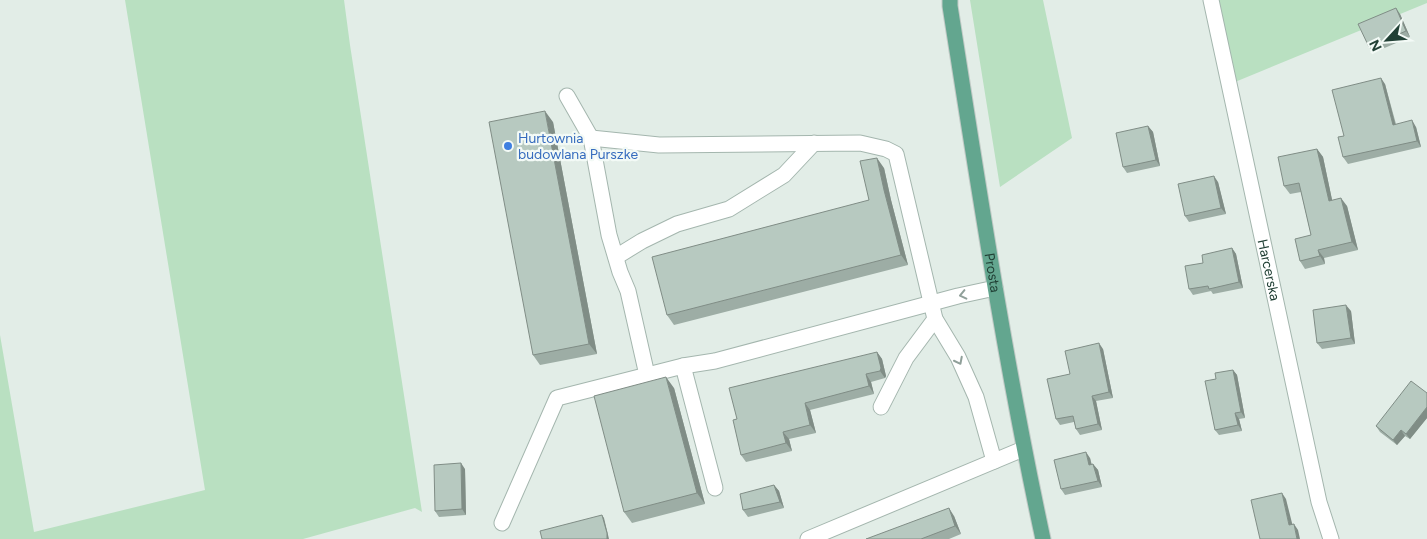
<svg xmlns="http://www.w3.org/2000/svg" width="1427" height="539" viewBox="0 0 1427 539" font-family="Figtree,sans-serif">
<rect width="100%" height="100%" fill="#e2ede7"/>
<path fill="#b9e0c1" d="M 125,0 L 344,0 L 350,45 L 422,512 L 415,508 L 303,539 L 0,539 L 0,335 L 34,532 L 205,490 Z
M 970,0 L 1043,0 L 1072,138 L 1000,187 Z
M 1216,0 L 1427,0 L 1427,3 L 1235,82 Z"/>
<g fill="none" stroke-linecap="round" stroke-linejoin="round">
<g stroke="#a4b6ae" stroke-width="17">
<g id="minor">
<path id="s1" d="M 1211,0 L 1319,502 L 1331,539"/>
<path d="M 567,96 L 591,138 L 609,235 L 620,272 L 628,291 L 647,375"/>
<path d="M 591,138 L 659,145 L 860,143 L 886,149 L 896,154 L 935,319 L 958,357 L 976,397 L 994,461"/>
<path d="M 616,257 L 642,241 L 677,224 L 729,209 L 784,175 L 814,143"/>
<path d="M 683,366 L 715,488"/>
<path d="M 881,407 L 906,358 L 935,319"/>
<path d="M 502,523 L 557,398 L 683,366 L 715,361 L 958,296 L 995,288"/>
<path d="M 808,539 L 1023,449"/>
</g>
</g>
<g stroke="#c1cac6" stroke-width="17">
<g id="major">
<path id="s2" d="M 950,0 L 950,6 C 978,184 1005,363 1043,539"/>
</g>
</g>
<use href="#minor" stroke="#fff" stroke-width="15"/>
<use href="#major" stroke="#63a68f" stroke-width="15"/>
</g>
<path fill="#9dada5" d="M 1400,14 L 1410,37 L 1373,53 L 1369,47 Z
M 1385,84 L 1396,124 L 1416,127 L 1421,147 L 1348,164 L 1343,157 L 1344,136 Z
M 553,122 L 597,354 L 540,365 L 533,355 Z
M 1148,126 L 1153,132 L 1160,166 L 1127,173 L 1123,167 Z
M 1317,149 L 1323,157 L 1332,200 L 1347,206 L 1358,250 L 1324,258 L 1325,264 L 1305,269 L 1300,261 L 1311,235 L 1301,192 L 1290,194 L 1284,186 Z
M 884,168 L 891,200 L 908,265 L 674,325 L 667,315 L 869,200 Z
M 1218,182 L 1226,214 L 1189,222 L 1185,216 Z
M 1232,248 L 1236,254 L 1243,288 L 1213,294 L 1211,291 L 1193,295 L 1189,289 L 1203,263 Z
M 1351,311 L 1355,344 L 1322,349 L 1317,343 Z
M 1103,349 L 1113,398 L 1096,401 L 1102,430 L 1080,435 L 1076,429 L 1074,422 L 1060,425 L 1056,419 Z
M 877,352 L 882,359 L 886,376 L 885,378 L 871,382 L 874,394 L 810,410 L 816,433 L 789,439 L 792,451 L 746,462 L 741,455 L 737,419 Z
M 1233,370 L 1237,375 L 1245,418 L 1239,419 L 1242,431 L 1219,435 L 1215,430 L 1216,379 Z
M 674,388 L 705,504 L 632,523 L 624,512 Z
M 1427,393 L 1427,418 L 1410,439 L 1405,436 L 1397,445 L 1380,432 L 1376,426 Z
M 1090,458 L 1092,465 L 1093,464 L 1098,470 L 1102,487 L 1065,495 L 1061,489 Z
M 465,469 L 466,515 L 439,517 L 435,511 Z
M 774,485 L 779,491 L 784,508 L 748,517 L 743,510 Z
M 954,516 L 961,534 L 949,539 L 866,539 Z"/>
<path fill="#808d86" d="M 1396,8 L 1400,14 L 1410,37 L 1406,31 Z
M 1381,78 L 1385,84 L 1397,131 L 1393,125 Z
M 545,111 L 553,122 L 597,354 L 589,344 Z
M 1412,120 L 1416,127 L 1421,147 L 1417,141 Z
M 1148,126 L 1153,132 L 1160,166 L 1156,160 Z
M 1317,149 L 1323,157 L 1334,209 L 1329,201 Z
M 877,158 L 884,168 L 891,200 L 908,265 L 901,255 L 884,190 Z
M 1214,176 L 1218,182 L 1226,214 L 1221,208 Z
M 1341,198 L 1347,206 L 1358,250 L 1352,242 Z
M 1232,248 L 1236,254 L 1243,288 L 1239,282 Z
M 1318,250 L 1324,258 L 1325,264 L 1320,256 Z
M 1346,305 L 1351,311 L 1355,344 L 1351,338 Z
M 1099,343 L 1103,349 L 1113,398 L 1109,392 Z
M 877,352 L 882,359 L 886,376 L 885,378 L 880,371 Z
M 1233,370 L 1237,375 L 1245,418 L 1241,412 Z
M 866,374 L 871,382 L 874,394 L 869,386 Z
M 666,377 L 674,388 L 705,504 L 697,493 Z
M 1092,396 L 1096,401 L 1102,430 L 1098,424 Z
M 805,403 L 810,410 L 816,433 L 810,425 Z
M 1427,407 L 1427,418 L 1410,439 L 1406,434 Z
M 1235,413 L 1239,419 L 1242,431 L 1238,425 Z
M 1401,430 L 1405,436 L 1397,445 L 1393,440 Z
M 783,432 L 789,439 L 792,451 L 786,443 Z
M 1086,452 L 1090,458 L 1093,472 L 1089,465 Z
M 461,463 L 465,469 L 466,515 L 462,509 Z
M 1093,464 L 1098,470 L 1102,487 L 1098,481 Z
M 774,485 L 779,491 L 784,508 L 780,502 Z
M 1282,493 L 1286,499 L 1294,531 L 1289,525 Z
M 949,508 L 954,516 L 961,534 L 955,526 Z
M 602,515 L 604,518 L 609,539 L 607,539 Z
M 1294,524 L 1298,530 L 1300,539 L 1297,539 Z"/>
<path fill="#b7c9c0" stroke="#808d86" d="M 1396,8 L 1406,31 L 1369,47 L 1358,24 Z
M 1381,78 L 1393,125 L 1412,120 L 1417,141 L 1343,157 L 1338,137 L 1344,136 L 1332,90 Z
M 545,111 L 589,344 L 533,355 L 489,122 Z
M 1148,126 L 1156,160 L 1123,167 L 1116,133 Z
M 1317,149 L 1329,201 L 1341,198 L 1352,242 L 1318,250 L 1320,256 L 1300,261 L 1295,239 L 1311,235 L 1299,183 L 1284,186 L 1278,157 Z
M 877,158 L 884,190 L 901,255 L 667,315 L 652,257 L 869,200 L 860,161 Z
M 1214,176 L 1221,208 L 1185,216 L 1178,184 Z
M 1232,248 L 1239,282 L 1209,289 L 1208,286 L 1189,289 L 1185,266 L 1203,263 L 1202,255 Z
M 1346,305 L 1351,338 L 1317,343 L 1313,310 Z
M 1099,343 L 1109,392 L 1092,396 L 1098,424 L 1076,429 L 1073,416 L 1056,419 L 1047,379 L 1070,374 L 1065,351 Z
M 877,352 L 881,368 L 880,371 L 866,374 L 869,386 L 805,403 L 810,425 L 783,432 L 786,443 L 741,455 L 733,420 L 737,419 L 729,388 Z
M 1233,370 L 1241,412 L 1235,413 L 1238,425 L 1215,430 L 1205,381 L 1216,379 L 1215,373 Z
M 666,377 L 697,493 L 624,512 L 594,396 Z
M 1411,381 L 1427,393 L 1427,407 L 1406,434 L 1401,430 L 1393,440 L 1376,426 Z
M 1086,452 L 1089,465 L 1093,464 L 1098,481 L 1061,489 L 1054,460 Z
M 461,463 L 462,509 L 435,511 L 434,465 Z
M 774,485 L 780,502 L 743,510 L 740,494 Z
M 1282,493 L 1289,525 L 1294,524 L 1297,539 L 1260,539 L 1251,500 Z
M 949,508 L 955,526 L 921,539 L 866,539 Z
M 602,515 L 607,533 L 607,539 L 542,539 L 540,531 Z"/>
<defs><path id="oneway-chevron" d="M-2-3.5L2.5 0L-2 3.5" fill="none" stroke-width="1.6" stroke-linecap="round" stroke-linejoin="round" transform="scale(1.25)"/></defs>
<g stroke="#90a09a">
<use href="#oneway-chevron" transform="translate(963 295) rotate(167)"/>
<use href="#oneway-chevron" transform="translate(959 361) rotate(63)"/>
</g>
<circle fill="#3f7fe0" stroke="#f3faf6" stroke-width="2" cx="508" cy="146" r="5"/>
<g text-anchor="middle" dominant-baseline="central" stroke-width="4.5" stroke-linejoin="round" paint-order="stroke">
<g font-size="14" fill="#366cbe" stroke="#f3faf6" text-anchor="start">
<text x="518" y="138">Hurtownia<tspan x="518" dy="16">budowlana Purszke</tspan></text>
</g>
<g font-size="14" fill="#214035" stroke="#f3faf6">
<text stroke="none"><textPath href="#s1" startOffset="276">Harcerska</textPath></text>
<text stroke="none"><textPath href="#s2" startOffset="276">Prosta</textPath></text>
</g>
</g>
<g transform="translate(1387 40) rotate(244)" stroke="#f3faf6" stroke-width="4" paint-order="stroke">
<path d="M0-4L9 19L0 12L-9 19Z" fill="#214035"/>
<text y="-8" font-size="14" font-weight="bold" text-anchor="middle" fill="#214035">N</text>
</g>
</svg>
